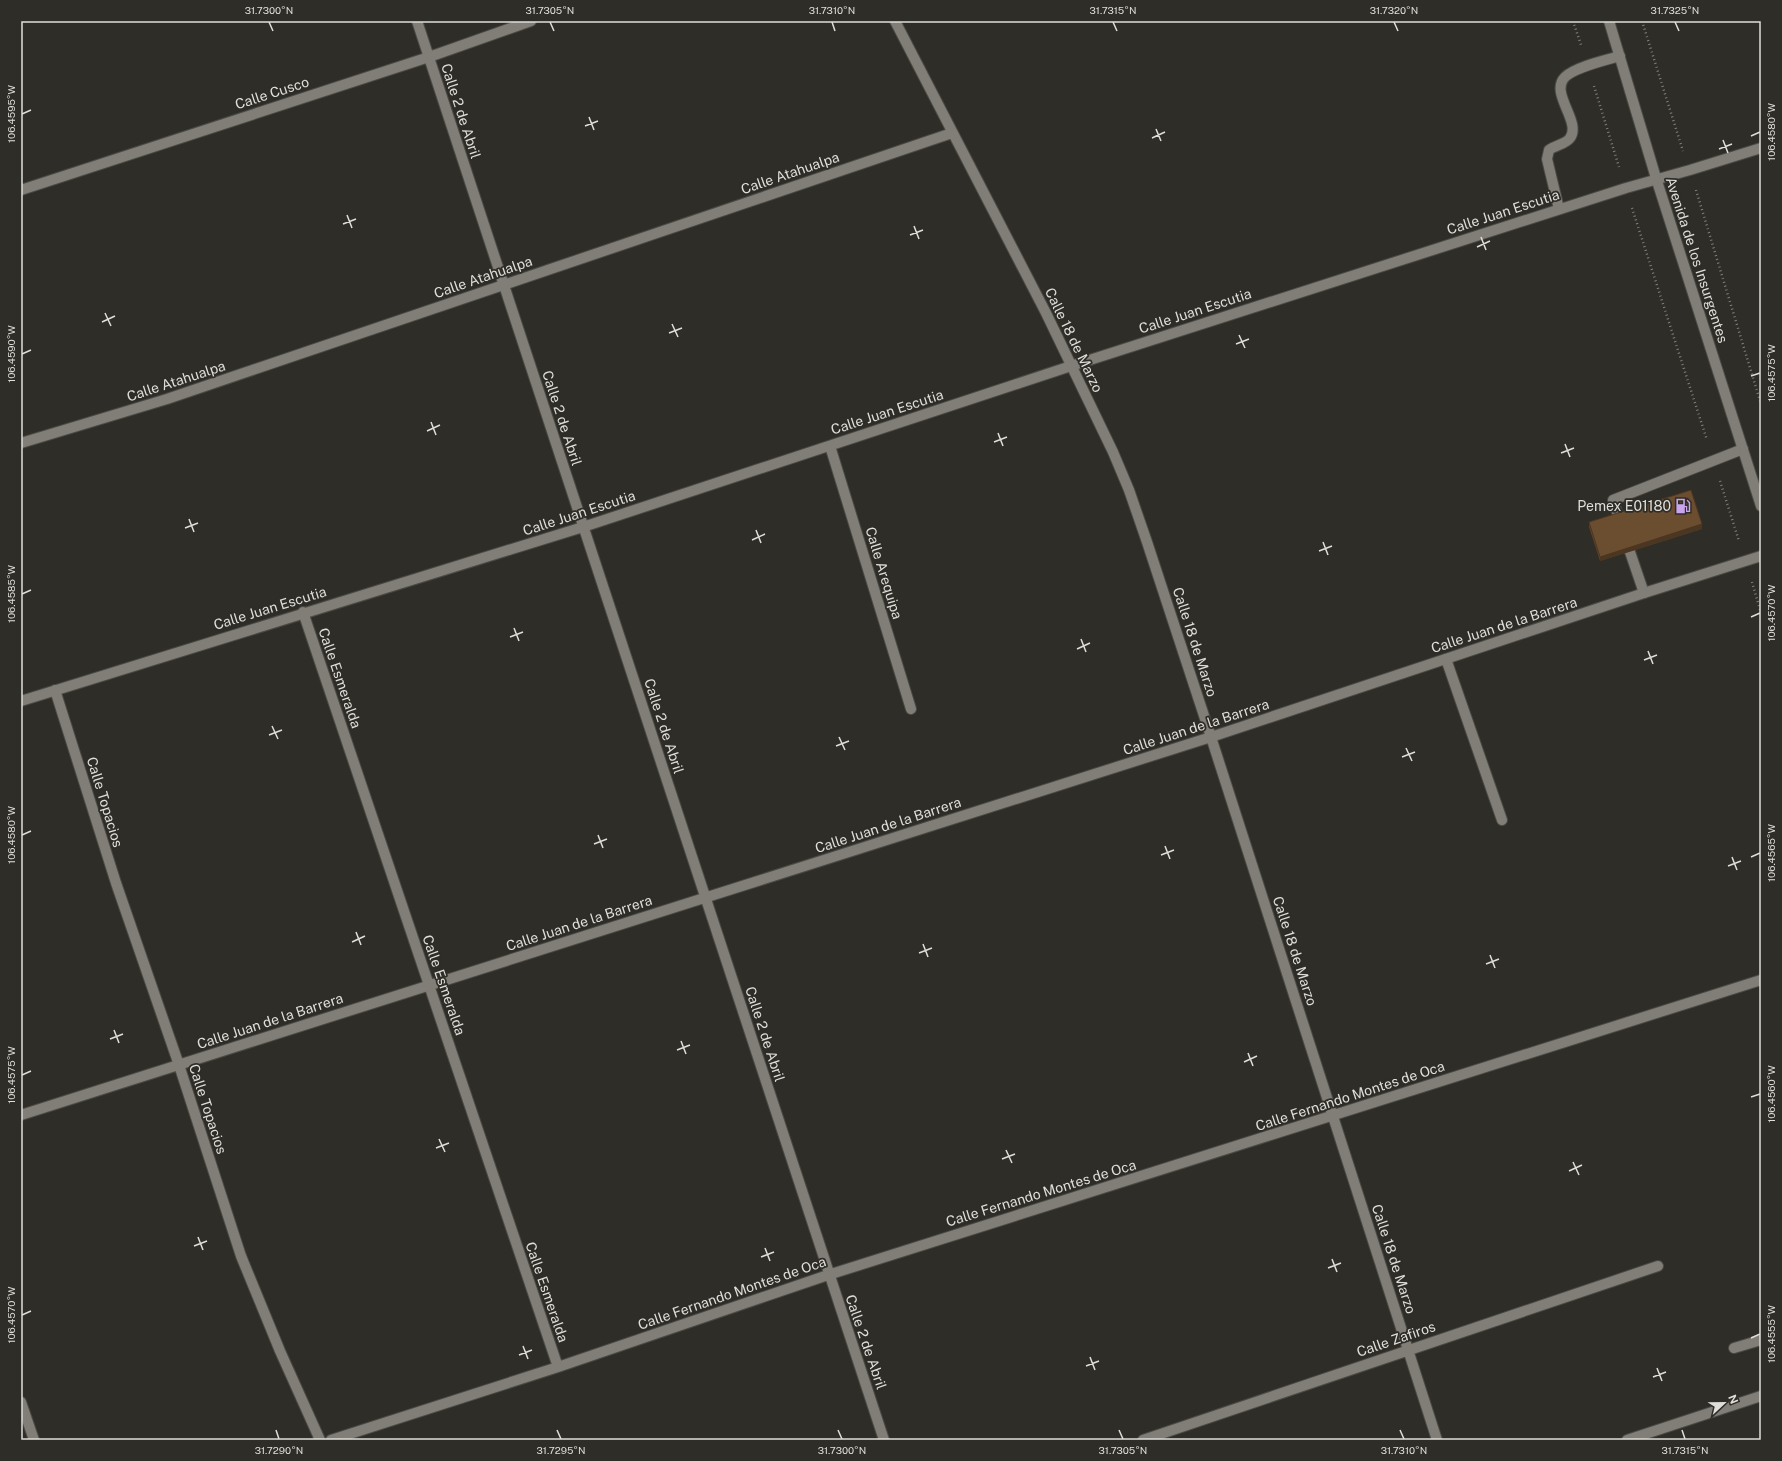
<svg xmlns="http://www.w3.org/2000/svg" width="1782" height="1461" viewBox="0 0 1782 1461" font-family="'Public Sans',sans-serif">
<rect width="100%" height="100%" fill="#2f2d27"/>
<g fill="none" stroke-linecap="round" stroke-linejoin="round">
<g stroke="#4b4a45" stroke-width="12">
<path id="service" d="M 1559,209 L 1547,159 L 1549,150 C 1556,145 1566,144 1570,138 C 1582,122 1549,93 1565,77 C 1575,67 1606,60 1620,56
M 1619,518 L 1613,500 L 1743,449
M 1630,552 L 1644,593
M 1446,659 L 1502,820
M 1734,1348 L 1761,1340"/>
</g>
<g stroke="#4b4a45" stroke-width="12">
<path id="minor" d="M 417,21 L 884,1440
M 895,21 L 1046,313 L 1113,452 L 1129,490 L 1147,542 L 1211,737 L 1437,1440
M 21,190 L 429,57 L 531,21
M 21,443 L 167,399 L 952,133
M 830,446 L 911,709
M 303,612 L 558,1367
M 55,690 L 116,883 L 179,1065 L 241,1256 L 280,1351 L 320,1440
M 21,701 L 583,527 L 1071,366 L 1626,188 L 1690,170 L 1761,148
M 21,1115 L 1211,737 L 1644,593 L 1761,556
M 21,1402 L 34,1440
M 331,1440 L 558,1367 L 828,1275 L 1761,980
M 1143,1440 L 1658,1266
M 1627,1440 L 1761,1396"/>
</g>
<g stroke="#4b4a45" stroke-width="12">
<path id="secondary" d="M 1609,21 L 1656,178 L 1761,506"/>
</g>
<path stroke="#817f7a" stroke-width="2.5" stroke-dasharray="1 3" stroke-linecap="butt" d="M 1573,21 L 1581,45
M 1642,21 L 1683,151
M 1594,86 L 1619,167
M 1696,190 L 1761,404
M 1632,208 L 1707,440
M 1720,481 L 1739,541
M 1752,582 L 1761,613"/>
<use href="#service" stroke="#807e76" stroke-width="10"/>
<use href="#minor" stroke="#807e76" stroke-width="10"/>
<use href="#secondary" stroke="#807e76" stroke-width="10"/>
</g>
<path fill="#5c4229" d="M 1589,522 L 1702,529 L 1600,561 L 1589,527 Z"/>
<path fill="#4b3622" d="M 1702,524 L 1702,529 L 1600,561 L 1600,557 Z"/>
<path fill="#6b4d30" stroke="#4b3622" d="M 1691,490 L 1702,524 L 1600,557 L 1589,522 Z"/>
<path fill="none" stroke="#dfdeda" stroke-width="1.5" d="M 269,22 L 273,31M 550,22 L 554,31M 832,22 L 835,31M 1113,22 L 1117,31M 1394,22 L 1398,31M 1675,22 L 1679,31M 22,114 L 31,110M 589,117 L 594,130M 585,126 L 598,121M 1156,129 L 1161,141M 1751,136 L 1760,132M 1152,138 L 1165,132M 1723,140 L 1728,153M 1719,149 L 1732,144M 347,215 L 352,228M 343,224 L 356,219M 914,226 L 919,239M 910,235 L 923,230M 1481,237 L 1486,250M 1477,247 L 1490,241M 105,313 L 111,326M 102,322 L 115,316M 672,324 L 678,337M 669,333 L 682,328M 1239,335 L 1245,348M 1236,344 L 1249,339M 22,354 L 31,350M 1751,376 L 1760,373M 431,422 L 436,435M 427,431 L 440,425M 998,433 L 1003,446M 994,442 L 1007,437M 1565,444 L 1570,457M 1561,453 L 1574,448M 189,519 L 194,532M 185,528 L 198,523M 756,530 L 761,543M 752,540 L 765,534M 1323,542 L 1328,555M 1319,551 L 1332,546M 22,594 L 31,590M 1751,617 L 1760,613M 514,628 L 519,641M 510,637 L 523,632M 1081,639 L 1086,652M 1077,649 L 1090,643M 1648,651 L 1653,664M 1644,660 L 1657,655M 272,726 L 278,739M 269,735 L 282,730M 839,737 L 845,750M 836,746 L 849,741M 1406,748 L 1412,761M 1402,757 L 1415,752M 22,835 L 31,831M 598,835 L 603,848M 594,844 L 607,839M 1165,846 L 1170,859M 1161,855 L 1174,850M 1732,857 L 1737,870M 1751,857 L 1760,853M 1728,866 L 1741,861M 356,932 L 361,945M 352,942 L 365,936M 923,944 L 928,957M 919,953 L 932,948M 1490,955 L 1495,968M 1486,964 L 1499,959M 114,1030 L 119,1043M 110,1039 L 123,1034M 681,1041 L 686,1054M 677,1050 L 690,1045M 1248,1053 L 1253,1066M 1244,1062 L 1257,1056M 22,1075 L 31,1071M 1751,1097 L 1760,1094M 439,1139 L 445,1152M 436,1148 L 449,1143M 1006,1150 L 1012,1163M 1002,1159 L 1015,1154M 1573,1162 L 1579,1175M 1569,1171 L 1582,1165M 198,1237 L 203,1250M 194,1246 L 207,1241M 765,1248 L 770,1261M 761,1257 L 774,1252M 1332,1259 L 1337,1272M 1328,1268 L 1341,1263M 22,1315 L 31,1311M 1751,1338 L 1760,1334M 523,1346 L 528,1359M 519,1355 L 532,1350M 1090,1357 L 1095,1370M 1086,1366 L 1099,1361M 1657,1368 L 1662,1381M 1653,1377 L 1666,1372M 276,1430 L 279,1439M 557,1430 L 561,1439M 838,1430 L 842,1439M 1119,1430 L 1123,1439M 1400,1430 L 1404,1439M 1682,1430 L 1685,1439"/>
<defs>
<g id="fuel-bare" transform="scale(1.2)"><path d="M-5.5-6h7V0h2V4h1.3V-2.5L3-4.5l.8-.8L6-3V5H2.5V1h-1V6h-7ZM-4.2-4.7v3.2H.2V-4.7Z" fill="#c9a5ee" stroke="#2f2d27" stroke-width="2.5" paint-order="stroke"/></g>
</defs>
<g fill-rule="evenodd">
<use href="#fuel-bare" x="1683" y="506"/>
</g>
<g text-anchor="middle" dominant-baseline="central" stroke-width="3.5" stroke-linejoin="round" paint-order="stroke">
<g font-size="14" fill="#dfdeda" stroke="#2f2d27">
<text transform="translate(272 93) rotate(-18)">Calle Cusco</text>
<text transform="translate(461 111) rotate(72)">Calle 2 de Abril</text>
<text transform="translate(790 173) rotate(-19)">Calle Atahualpa</text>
<text transform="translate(1503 212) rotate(-18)">Calle Juan Escutia</text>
<text transform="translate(1697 260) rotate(72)">Avenida de los Insurgentes</text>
<text transform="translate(483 277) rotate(-19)">Calle Atahualpa</text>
<text transform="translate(1195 311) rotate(-18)">Calle Juan Escutia</text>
<text transform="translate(1074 340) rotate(64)">Calle 18 de Marzo</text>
<text transform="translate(176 381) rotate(-18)">Calle Atahualpa</text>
<text transform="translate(887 412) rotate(-18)">Calle Juan Escutia</text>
<text transform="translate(562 418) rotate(72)">Calle 2 de Abril</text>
<text transform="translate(579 513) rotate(-18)">Calle Juan Escutia</text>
<text transform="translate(884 573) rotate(73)">Calle Arequipa</text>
<text transform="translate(270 608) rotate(-17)">Calle Juan Escutia</text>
<text transform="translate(1504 625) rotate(-18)">Calle Juan de la Barrera</text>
<text transform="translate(1195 642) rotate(72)">Calle 18 de Marzo</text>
<text transform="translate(340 678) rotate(71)">Calle Esmeralda</text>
<text transform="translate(664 726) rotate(72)">Calle 2 de Abril</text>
<text transform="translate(1196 727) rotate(-18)">Calle Juan de la Barrera</text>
<text transform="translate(105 802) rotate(73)">Calle Topacios</text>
<text transform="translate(888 825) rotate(-18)">Calle Juan de la Barrera</text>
<text transform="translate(579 923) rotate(-18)">Calle Juan de la Barrera</text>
<text transform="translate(1295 951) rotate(72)">Calle 18 de Marzo</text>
<text transform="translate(444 985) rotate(71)">Calle Esmeralda</text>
<text transform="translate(270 1021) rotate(-18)">Calle Juan de la Barrera</text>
<text transform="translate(765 1034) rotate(72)">Calle 2 de Abril</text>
<text transform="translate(1350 1096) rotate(-18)">Calle Fernando Montes de Oca</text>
<text transform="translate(208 1109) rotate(72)">Calle Topacios</text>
<text transform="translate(1041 1193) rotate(-17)">Calle Fernando Montes de Oca</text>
<text transform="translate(1394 1259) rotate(72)">Calle 18 de Marzo</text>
<text transform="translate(547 1292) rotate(71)">Calle Esmeralda</text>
<text transform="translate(732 1293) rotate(-19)">Calle Fernando Montes de Oca</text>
<text transform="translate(1396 1339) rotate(-19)">Calle Zafiros</text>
<text transform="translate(866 1342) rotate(71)">Calle 2 de Abril</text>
</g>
<g font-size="14" fill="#dfdeda" stroke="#2f2d27" text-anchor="end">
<text x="1671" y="506">Pemex E01180</text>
</g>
</g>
<rect width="1782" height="1461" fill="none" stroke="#2f2d27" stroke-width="44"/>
<g transform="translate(1724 1403) rotate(68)" stroke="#2f2d27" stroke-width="3" paint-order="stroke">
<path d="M0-3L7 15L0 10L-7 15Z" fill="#dfdeda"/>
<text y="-6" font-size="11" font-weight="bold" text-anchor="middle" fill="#dfdeda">N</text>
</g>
<rect x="22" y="22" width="1738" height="1417" fill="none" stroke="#dfdeda" stroke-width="1.5"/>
<g font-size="10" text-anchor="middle" fill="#dfdeda">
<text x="269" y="14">31.7300°N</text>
<text x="550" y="14">31.7305°N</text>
<text x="832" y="14">31.7310°N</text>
<text x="1113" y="14">31.7315°N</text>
<text x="1394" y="14">31.7320°N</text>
<text x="1675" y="14">31.7325°N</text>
<text transform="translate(11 114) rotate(-90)" y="4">106.4595°W</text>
<text transform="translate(1771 132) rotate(-90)" y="4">106.4580°W</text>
<text transform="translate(11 354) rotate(-90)" y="4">106.4590°W</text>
<text transform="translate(1771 373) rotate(-90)" y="4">106.4575°W</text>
<text transform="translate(11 594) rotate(-90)" y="4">106.4585°W</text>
<text transform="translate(1771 613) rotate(-90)" y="4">106.4570°W</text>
<text transform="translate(11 835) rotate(-90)" y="4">106.4580°W</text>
<text transform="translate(1771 853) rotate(-90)" y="4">106.4565°W</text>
<text transform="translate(11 1075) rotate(-90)" y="4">106.4575°W</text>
<text transform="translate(1771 1094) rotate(-90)" y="4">106.4560°W</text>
<text transform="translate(11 1315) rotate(-90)" y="4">106.4570°W</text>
<text transform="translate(1771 1334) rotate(-90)" y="4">106.4555°W</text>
<text x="279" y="1454">31.7290°N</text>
<text x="561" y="1454">31.7295°N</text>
<text x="842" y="1454">31.7300°N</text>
<text x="1123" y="1454">31.7305°N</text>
<text x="1404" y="1454">31.7310°N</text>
<text x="1685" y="1454">31.7315°N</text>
</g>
</svg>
